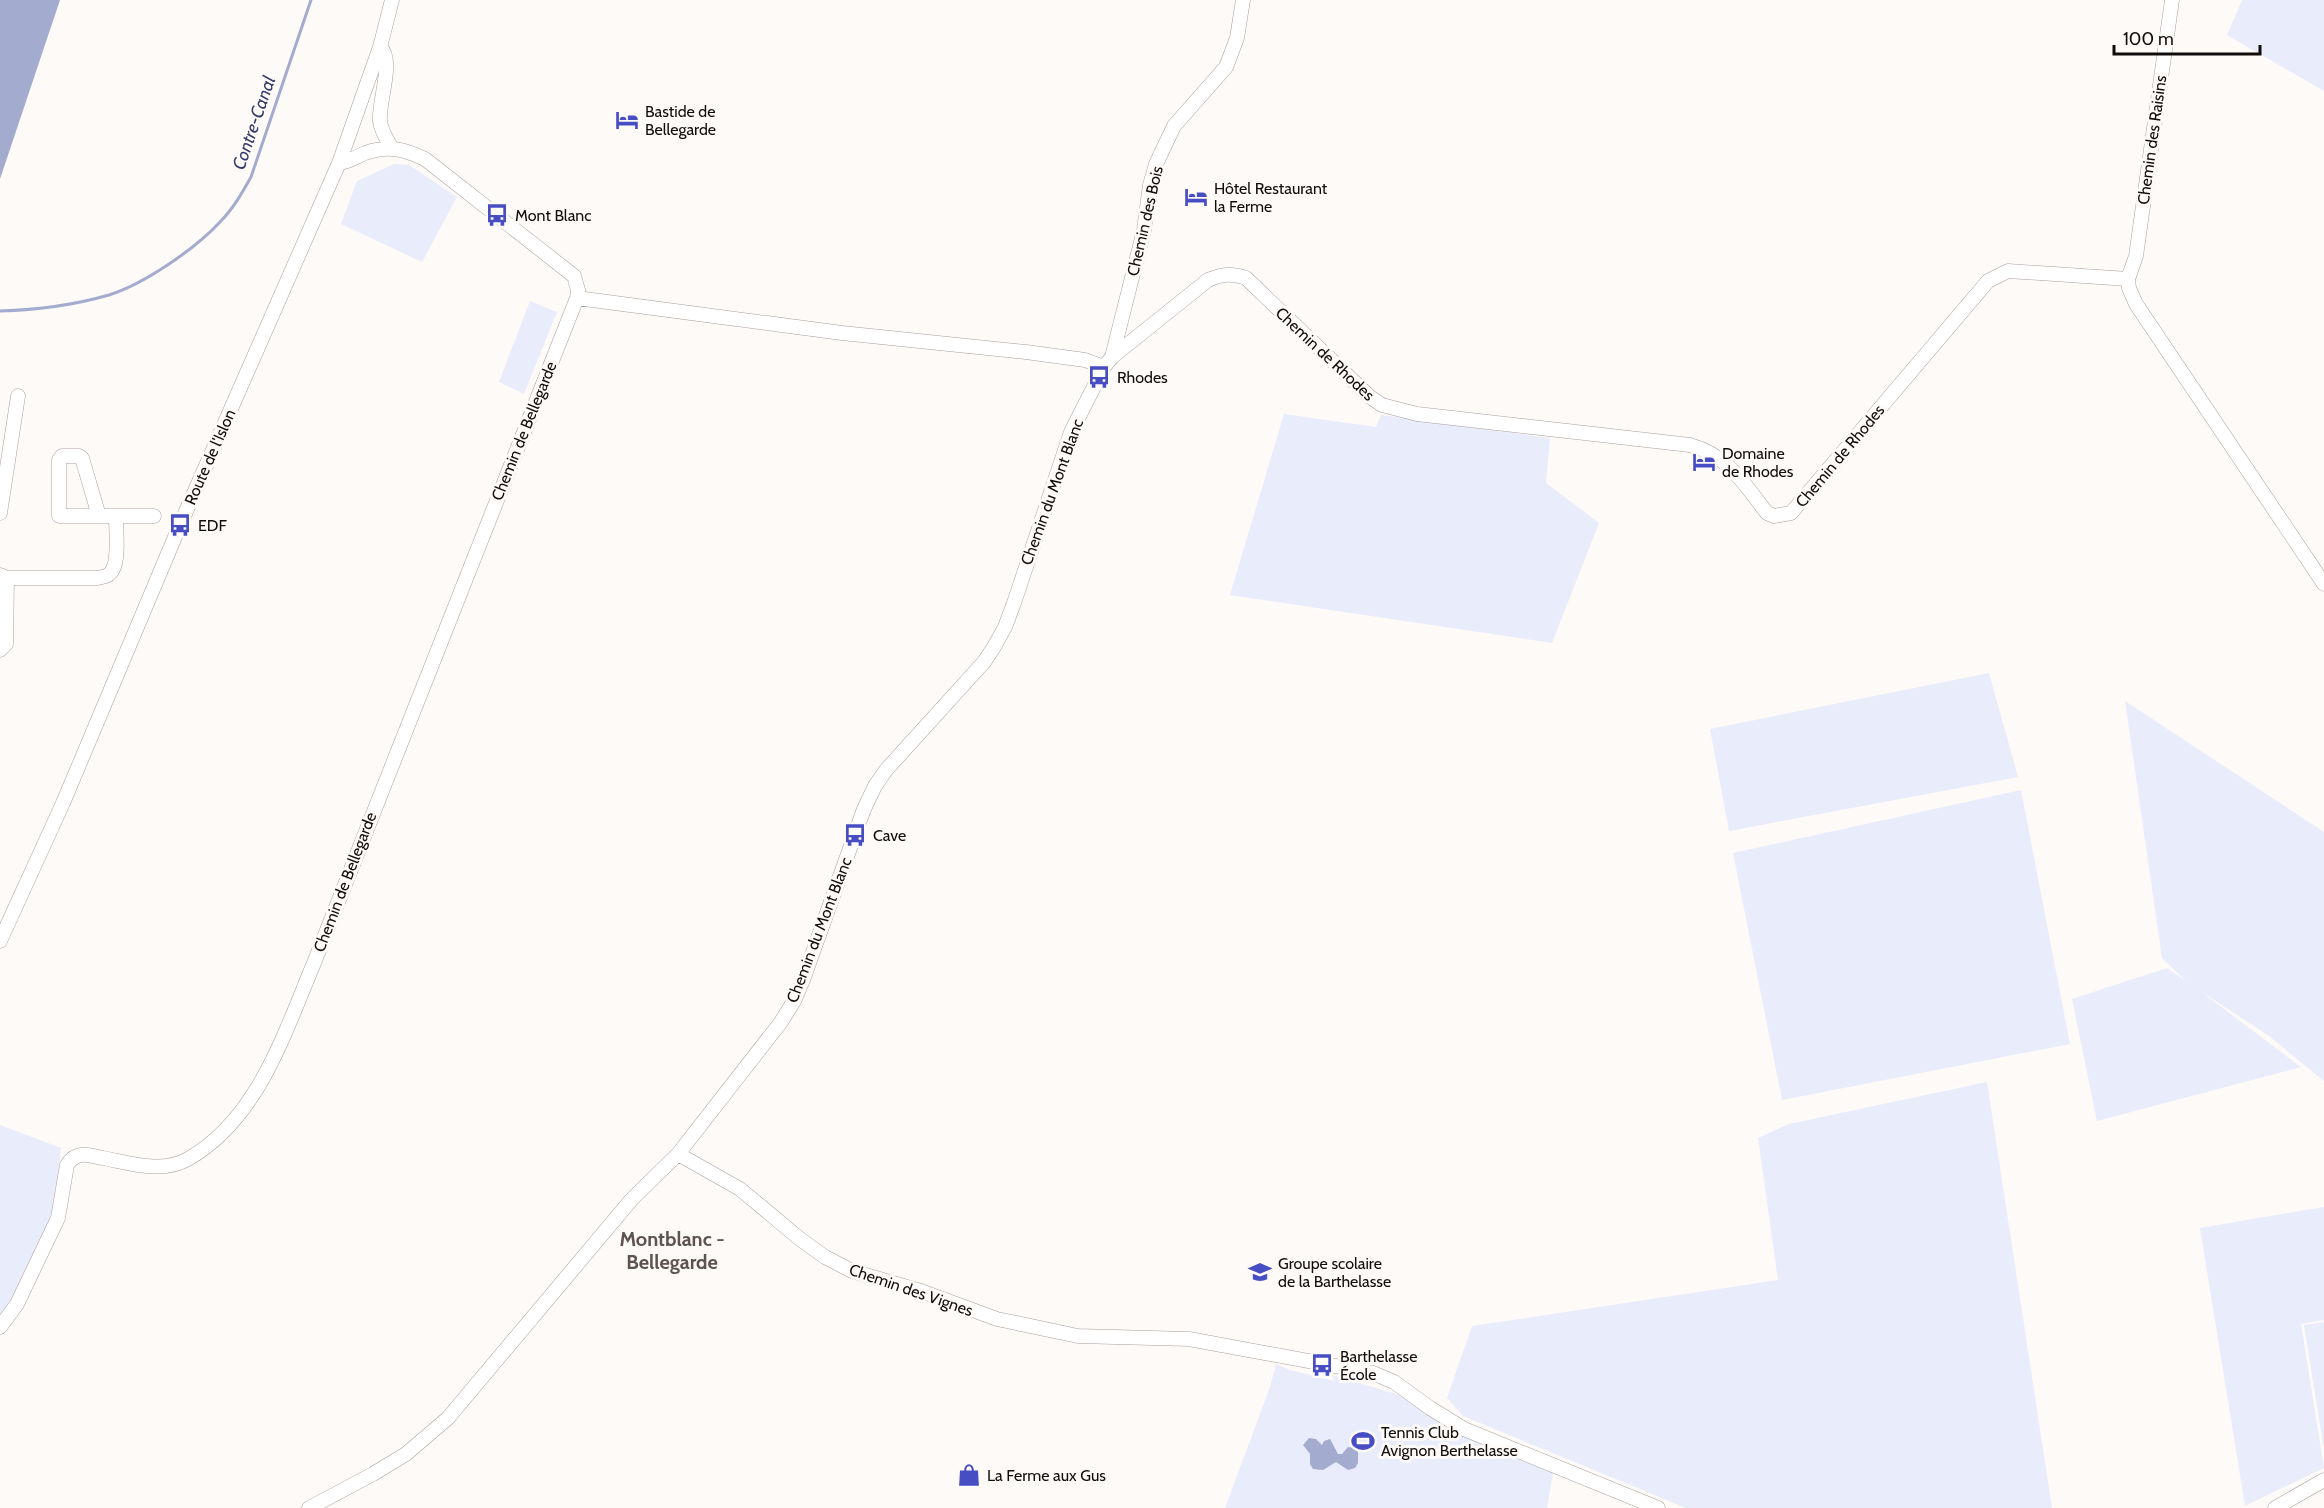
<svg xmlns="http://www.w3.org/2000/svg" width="2324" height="1508" viewBox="0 0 2324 1508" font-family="Cabin,sans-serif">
<rect width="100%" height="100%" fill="#fefaf8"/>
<path fill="#e8ecfb" d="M 2242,0 L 2324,0 L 2324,91 L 2227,35 Z
M 394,164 L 409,165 L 457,197 L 422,262 L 341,224 L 357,181 Z
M 530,301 L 557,312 L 524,394 L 499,382 Z
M 1284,414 L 1376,427 L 1381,415 L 1550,438 L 1546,483 L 1599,523 L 1552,643 L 1230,595 Z
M 1989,673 L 2018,777 L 1729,831 L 1710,729 Z
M 2125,701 L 2324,832 L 2324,1081 L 2269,1036 L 2199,990 L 2301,1067 L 2097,1121 L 2072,999 L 2167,968 L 2186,981 L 2162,958 Z
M 2021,790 L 2070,1044 L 1782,1100 L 1733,853 Z
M 1987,1082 L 2052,1508 L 1686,1508 L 1463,1416 L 1447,1398 L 1472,1326 L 1778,1280 L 1758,1138 L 1789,1124 Z
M 0,1125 L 61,1148 L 54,1217 L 12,1304 L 0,1320 Z
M 2324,1207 L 2324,1320 L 2301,1324 L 2324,1468 L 2245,1506 L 2200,1228 Z
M 2324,1322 L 2324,1450 L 2304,1325 Z
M 1276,1364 L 1290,1370 L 1334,1381 L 1332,1375 L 1403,1396 L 1450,1431 L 1553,1473 L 1547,1508 L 1225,1508 L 1270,1387 Z"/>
<path fill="#a3abcf" d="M 0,0 L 60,0 L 0,179 Z
M 1309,1438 L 1316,1439 L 1322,1445 L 1324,1441 L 1330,1439 L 1338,1454 L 1342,1454 L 1348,1447 L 1354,1448 L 1358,1452 L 1358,1463 L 1355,1468 L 1348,1470 L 1336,1462 L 1323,1470 L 1313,1469 L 1310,1464 L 1310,1454 L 1303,1445 Z"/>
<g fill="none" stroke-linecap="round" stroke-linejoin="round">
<path stroke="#a3abcf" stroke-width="3" d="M 0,311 C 36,310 74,305 109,295 C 144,284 195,249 220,222 C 233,209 242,193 251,177 L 311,0"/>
<g stroke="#a99f9b" stroke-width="15">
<path id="minor" d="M 380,47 C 395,60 378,102 380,121 C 381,131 387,139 391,147
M 2128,279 L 2136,256 L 2172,0
M 577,298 L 842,333 L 1026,352 L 1085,360 L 1104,367
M 1112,357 L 1144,230 L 1150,185 L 1156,164 L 1174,126 L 1226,67 L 1237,38 L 1243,0
M 0,513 L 18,396
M 99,516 L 82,458 L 79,456 L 62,456 L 59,460 L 59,516 L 154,516
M 0,575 L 7,578 L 6,644 L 0,650
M 7,578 L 97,578 C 104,577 110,576 113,569 C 119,558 116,530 116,517
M 0,941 L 63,803 L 180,525 L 339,163 L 380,47 L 392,0
M 678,1154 L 740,1189 L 800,1239 L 825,1257 L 852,1271 L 921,1291 L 997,1319 L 1078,1336 L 1189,1339 L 1373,1373 L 1394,1382 L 1430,1408 L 1464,1429 L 1658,1508
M 0,1327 L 17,1304 L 58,1218 L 67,1165 C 70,1160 74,1156 81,1155 C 88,1154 96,1157 103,1158 C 130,1163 162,1174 188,1159 C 258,1119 284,1034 314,963 L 577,298 L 578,290 L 574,276 L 425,159 C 404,149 388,145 365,153 C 356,157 349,162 339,163
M 309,1508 L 373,1474 L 406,1454 L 448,1418 L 632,1199 L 678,1154 L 781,1022 L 794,1001 L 803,980 L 864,809 L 875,786 L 886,770 L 984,662 L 994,647 L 1005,627 L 1014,603 L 1071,432 L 1104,367 L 1112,357 L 1208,280 C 1222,274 1231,273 1246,278 L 1370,397 L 1382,405 L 1417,414 L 1690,445 C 1729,456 1743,483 1767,513 L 1774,516 L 1791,513 L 1988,281 L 2008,271 L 2128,279 L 2129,288 L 2136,304 L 2324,584
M 2275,1508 L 2324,1480"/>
</g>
<use href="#minor" stroke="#fff" stroke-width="14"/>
</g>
<defs>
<g id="hotel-bare" transform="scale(1.8)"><path d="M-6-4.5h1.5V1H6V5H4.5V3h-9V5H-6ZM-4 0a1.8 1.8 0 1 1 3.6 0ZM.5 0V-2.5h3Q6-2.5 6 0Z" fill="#474ec3" stroke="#fefaf8" stroke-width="2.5" paint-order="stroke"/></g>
<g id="bus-bare" transform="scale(1.8)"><path d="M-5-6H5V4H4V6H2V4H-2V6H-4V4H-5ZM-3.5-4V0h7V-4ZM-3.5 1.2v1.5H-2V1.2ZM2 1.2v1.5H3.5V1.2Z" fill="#474ec3" stroke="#fefaf8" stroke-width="2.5" paint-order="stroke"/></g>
<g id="school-bare" transform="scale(1.8)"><path d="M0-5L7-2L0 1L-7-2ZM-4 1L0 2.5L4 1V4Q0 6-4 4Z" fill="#474ec3" stroke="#fefaf8" stroke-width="2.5" paint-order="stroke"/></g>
<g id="stadium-bare" transform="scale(1.8)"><path d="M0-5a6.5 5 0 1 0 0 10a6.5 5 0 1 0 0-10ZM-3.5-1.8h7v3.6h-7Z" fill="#474ec3" stroke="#fefaf8" stroke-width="2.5" paint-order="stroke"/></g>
<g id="shop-bare" transform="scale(1.8)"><path d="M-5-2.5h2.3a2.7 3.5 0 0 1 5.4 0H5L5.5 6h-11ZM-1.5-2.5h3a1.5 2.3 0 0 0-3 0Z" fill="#474ec3" stroke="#fefaf8" stroke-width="2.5" paint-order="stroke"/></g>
</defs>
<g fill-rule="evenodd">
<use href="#hotel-bare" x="627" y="120"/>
<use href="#hotel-bare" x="1196" y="197"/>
<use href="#bus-bare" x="497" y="215"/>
<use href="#bus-bare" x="1099" y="377"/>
<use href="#hotel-bare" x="1704" y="462"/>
<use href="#bus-bare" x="180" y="525"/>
<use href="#bus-bare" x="855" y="835"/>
<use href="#school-bare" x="1260" y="1272"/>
<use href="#bus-bare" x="1322" y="1365"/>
<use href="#stadium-bare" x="1363" y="1441"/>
<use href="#shop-bare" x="969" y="1475"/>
</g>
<g text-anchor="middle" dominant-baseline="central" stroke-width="6" stroke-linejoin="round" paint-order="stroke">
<g font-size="16" fill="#100d0c" stroke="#fefaf8" text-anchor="start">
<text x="645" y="111">Bastide de<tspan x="645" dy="18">Bellegarde</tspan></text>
<text x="1214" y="188">Hôtel Restaurant<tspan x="1214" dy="18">la Ferme</tspan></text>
<text x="515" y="215">Mont Blanc</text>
<text x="1117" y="377">Rhodes</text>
<text x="1722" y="453">Domaine<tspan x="1722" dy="18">de Rhodes</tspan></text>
<text x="198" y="525">EDF</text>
<text x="873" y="835">Cave</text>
<text x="1278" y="1263">Groupe scolaire<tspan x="1278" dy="18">de la Barthelasse</tspan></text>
<text x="1340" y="1356">Barthelasse<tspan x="1340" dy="18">École</tspan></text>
<text x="1381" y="1432">Tennis Club<tspan x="1381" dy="18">Avignon Berthelasse</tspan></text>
<text x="987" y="1475">La Ferme aux Gus</text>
</g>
<g font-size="16" fill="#100d0c" stroke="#fefaf8">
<text transform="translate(2152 140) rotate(-82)">Chemin des Raisins</text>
<text transform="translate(1145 221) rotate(-77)">Chemin des Bois</text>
<text transform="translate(1325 354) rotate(43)">Chemin de Rhodes</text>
<text transform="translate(524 431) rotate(-68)">Chemin de Bellegarde</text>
<text transform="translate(1840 456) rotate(-50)">Chemin de Rhodes</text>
<text transform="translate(210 457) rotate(-66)">Route de l'Islon</text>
<text transform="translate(1052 492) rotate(-70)">Chemin du Mont Blanc</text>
<text transform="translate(345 882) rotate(-69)">Chemin de Bellegarde</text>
<text transform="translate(819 930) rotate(-69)">Chemin du Mont Blanc</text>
<text transform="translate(911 1290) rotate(19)">Chemin des Vignes</text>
</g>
<g font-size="18" font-style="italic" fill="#333b6a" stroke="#fefaf8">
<text transform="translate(254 123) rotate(-71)">Contre-Canal</text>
</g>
<g font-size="20" font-weight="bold" fill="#5d5451" stroke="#fefaf8">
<text x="672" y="1239">Montblanc -<tspan x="672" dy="23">Bellegarde</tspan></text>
</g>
</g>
<path d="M2114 45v9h146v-9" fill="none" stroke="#100d0c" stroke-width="3"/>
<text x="2123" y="45" font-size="18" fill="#100d0c" stroke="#fefaf8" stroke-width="4.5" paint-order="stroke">100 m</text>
</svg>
